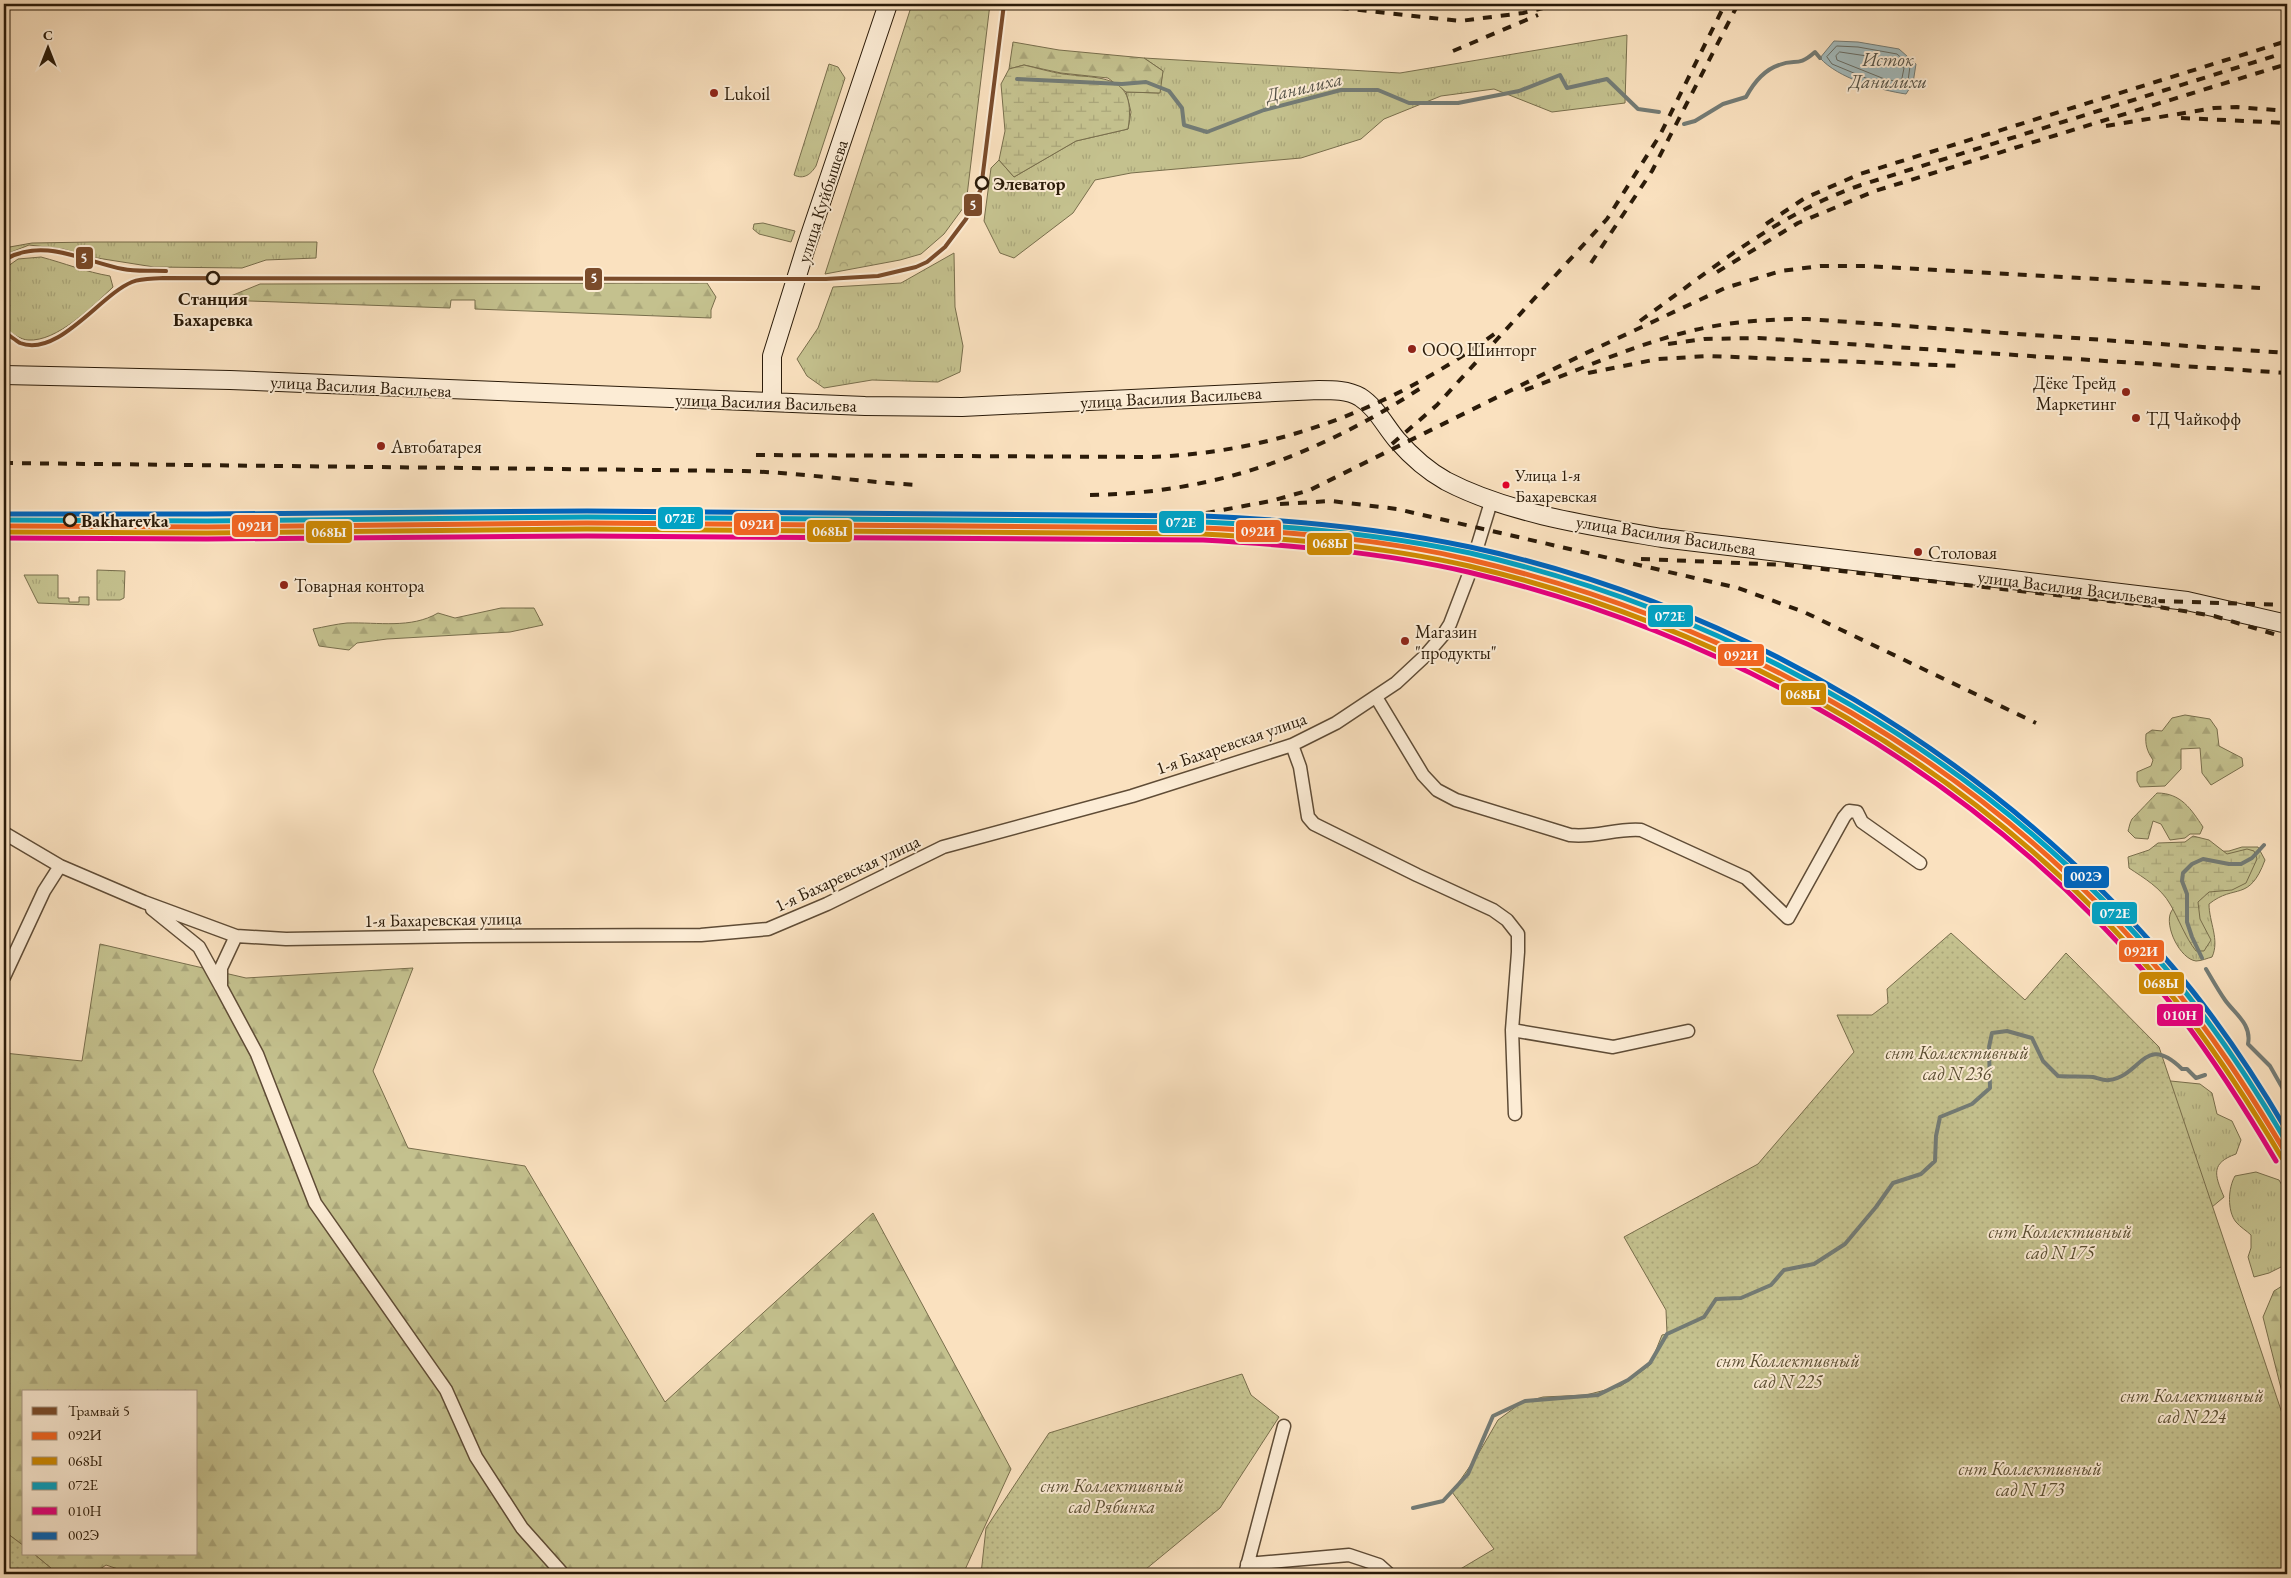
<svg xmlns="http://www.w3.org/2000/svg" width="2291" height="1578" viewBox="0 0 2291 1578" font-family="'EB Garamond',serif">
<defs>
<pattern id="grass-tufts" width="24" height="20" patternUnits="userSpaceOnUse" patternTransform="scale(1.25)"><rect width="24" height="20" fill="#c4c18e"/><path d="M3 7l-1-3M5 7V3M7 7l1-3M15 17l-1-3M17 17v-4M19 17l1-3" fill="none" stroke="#a9a579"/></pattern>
<pattern id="forest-firs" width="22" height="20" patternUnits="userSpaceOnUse" patternTransform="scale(1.25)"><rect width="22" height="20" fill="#c4c18e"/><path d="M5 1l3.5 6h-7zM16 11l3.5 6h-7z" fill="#a9a579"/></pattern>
<pattern id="wetland-marsh" width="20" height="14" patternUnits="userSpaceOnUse" patternTransform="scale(1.25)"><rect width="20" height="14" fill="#c4c18e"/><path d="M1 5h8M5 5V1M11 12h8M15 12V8" fill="none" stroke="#a9a579"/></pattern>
<pattern id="park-crowns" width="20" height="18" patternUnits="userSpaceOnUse" patternTransform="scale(1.25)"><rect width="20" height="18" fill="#c4c18e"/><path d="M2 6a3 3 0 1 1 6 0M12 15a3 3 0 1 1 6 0" fill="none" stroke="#a9a579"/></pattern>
<pattern id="garden-dots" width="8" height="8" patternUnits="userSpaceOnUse" patternTransform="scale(1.25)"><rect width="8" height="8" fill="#c4c18e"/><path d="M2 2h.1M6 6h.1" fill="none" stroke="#a9a579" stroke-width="1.8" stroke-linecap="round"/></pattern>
</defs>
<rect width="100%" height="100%" fill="#fae1bf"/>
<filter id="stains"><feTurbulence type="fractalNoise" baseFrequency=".004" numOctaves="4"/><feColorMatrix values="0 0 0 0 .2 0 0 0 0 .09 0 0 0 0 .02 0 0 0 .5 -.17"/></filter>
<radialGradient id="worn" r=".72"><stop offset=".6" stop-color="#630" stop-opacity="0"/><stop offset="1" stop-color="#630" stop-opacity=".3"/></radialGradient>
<path fill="url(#grass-tufts)" stroke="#786e4c" d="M 1627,35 L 1625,103 L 1552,112 L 1494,89 L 1441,96 L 1384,119 L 1361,139 L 1301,158 L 1131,173 L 1095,180 L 1073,213 L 1014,258 L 1000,253 L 984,221 L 991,168 L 999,160 L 1014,177 L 1076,141 L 1128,129 L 1131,112 L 1126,92 L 1159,93 L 1163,71 L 1144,58 L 1400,73 Z
M 829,64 L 838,67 L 845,78 L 816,166 C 811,174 804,180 794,175 Z
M 763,223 L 795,231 L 791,242 L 759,234 L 753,229 L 754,224 Z
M 92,242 L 317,242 L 316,258 L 266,260 L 242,268 L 154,267 L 97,258 L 63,249 L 29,245 L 4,255 L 4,248 L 32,243 Z
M 954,253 L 955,307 L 963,346 L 960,372 L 938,382 L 872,380 L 824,388 L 807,376 L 797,359 L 818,328 L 833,287 L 901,283 Z
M 41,257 C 64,263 86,272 110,276 L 113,287 C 93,306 57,342 28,340 C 21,340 10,332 4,328 L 4,269 L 18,259 Z
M 97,570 L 125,571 L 124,598 L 120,600 L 97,600 Z
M 24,575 L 58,575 L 58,598 L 69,598 L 69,602 L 79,602 L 79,597 L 89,597 L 89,605 L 38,603 Z
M 2242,847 L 2258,847 L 2265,860 C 2249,903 2235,883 2209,904 C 2209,922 2220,940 2212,957 C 2208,958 2201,961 2196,961 C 2180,959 2164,926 2171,912 L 2207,852 L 2229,851 Z
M 2151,1079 L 2200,1084 L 2212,1093 L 2217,1114 L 2232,1121 L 2241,1140 L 2236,1154 C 2211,1163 2214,1174 2224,1197 L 2212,1207 L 2188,1211 Z
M 2256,1172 L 2279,1180 L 2287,1194 L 2287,1264 L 2269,1273 L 2254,1277 L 2248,1257 L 2251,1248 L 2251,1235 C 2247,1231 2240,1227 2236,1222 C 2227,1211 2228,1188 2235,1176 Z"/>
<path fill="url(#forest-firs)" stroke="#786e4c" d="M 1013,42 L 1059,50 L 1144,58 L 1163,71 L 1160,93 L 1126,92 L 1108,78 L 1061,73 L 1024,65 L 1009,69 Z
M 707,283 L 716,297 L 711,310 L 711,318 L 475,309 L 475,300 L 451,300 L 450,308 L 221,300 L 260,284 Z
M 501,608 L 534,608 L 543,625 L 510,632 L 387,639 L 357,643 L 349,650 L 319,646 L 313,629 C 324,627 336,624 347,623 C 378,622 411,629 438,613 L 455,618 Z
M 2185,715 L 2210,719 L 2217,729 L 2219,746 L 2242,758 L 2243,766 L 2211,785 L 2202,773 L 2200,748 L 2181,749 L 2181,769 L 2165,786 L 2140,787 L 2137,781 L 2137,772 L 2151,766 L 2153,760 C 2147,751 2145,745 2146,734 L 2152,730 L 2162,731 L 2172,718 Z
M 2157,793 C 2181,793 2191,809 2203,827 L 2200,834 L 2190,834 L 2185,838 L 2170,840 L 2161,824 L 2153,821 L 2148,839 L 2135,838 L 2128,831 C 2129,828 2130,822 2132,819 C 2134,817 2156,794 2157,793 Z
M 100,944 L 246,978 L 413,968 L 373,1071 L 408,1148 L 525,1166 L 665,1402 L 873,1213 L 1011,1469 L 963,1574 L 133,1574 L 106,1565 L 93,1574 L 58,1574 L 34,1554 L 196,1554 L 196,1392 L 24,1392 L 24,1546 L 4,1531 L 4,1053 L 82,1061 Z
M 2287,1283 L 2287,1412 L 2263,1317 L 2274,1291 Z"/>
<path fill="url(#wetland-marsh)" stroke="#786e4c" d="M 1024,65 C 1037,68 1050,72 1063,74 C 1104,79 1137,74 1128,129 L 1076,141 L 1014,177 L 999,160 L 1005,131 L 1001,84 L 1009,69 Z
M 2193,836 L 2209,840 L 2227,854 L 2247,849 L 2254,851 L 2257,859 L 2246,883 L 2232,890 L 2209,892 L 2198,902 L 2200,919 L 2211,940 L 2204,951 L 2196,951 C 2185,937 2179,919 2170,904 C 2161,888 2144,878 2129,868 L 2128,857 L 2149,850 L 2158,843 L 2185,842 Z"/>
<path fill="url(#park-crowns)" stroke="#786e4c" d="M 912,4 L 990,4 L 966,204 L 944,234 L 921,254 L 900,260 L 825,274 Z"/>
<path fill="url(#garden-dots)" stroke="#786e4c" d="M 1951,933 L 2025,1000 L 2066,953 L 2159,1047 L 2287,1428 L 2287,1574 L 1452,1574 L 1494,1549 L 1452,1492 L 1477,1456 L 1498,1420 L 1521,1403 L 1543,1397 L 1586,1395 L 1621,1386 L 1650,1365 L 1662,1335 L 1667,1334 L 1666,1310 L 1624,1237 L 1758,1164 L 1854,1052 L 1837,1015 L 1872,1015 L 1888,1003 L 1887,989 Z
M 1242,1374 L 1251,1395 L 1279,1417 L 1220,1508 L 1140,1574 L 981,1574 L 986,1528 L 1049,1433 Z
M 4,1531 L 24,1546 L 24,1554 L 34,1554 L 58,1574 L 4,1574 Z"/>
<path fill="#a3bbbd" stroke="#737b75" d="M 1834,41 L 1858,42 L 1899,49 L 1916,64 L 1913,83 L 1906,94 C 1879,90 1838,78 1820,58 Z"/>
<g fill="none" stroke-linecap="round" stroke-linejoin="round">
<path stroke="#676b63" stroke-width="1" d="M 1837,46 L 1858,47 L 1897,54 L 1910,66 L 1908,81 L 1902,88 L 1885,86 L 1832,64 L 1827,57 Z
M 1840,52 L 1894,60 L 1904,68 L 1902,78 L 1899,81 L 1887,80 L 1837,60 L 1836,56 Z"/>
<path stroke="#737b75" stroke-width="4" d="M 1017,79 L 1122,84 L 1146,82 L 1169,91 L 1182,108 L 1184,125 L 1207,132 L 1264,110 L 1341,90 L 1378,90 L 1409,103 L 1458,103 L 1519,91 L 1560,75 L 1567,88 L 1607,79 L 1638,109 L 1659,112
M 1684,124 L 1695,121 L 1723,104 L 1746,97 C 1753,84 1764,70 1779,65 C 1796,58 1797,68 1815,52 L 1820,58
M 2202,958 L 2192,937 L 2187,922 L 2187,894 L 2182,881 L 2183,873 L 2192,864 L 2203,859 L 2229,864 L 2241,864 L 2252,858 L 2264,845
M 2206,969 C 2212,979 2218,990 2225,1000 C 2235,1014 2252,1024 2248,1044 L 2270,1066 L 2287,1096
M 1413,1508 L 1443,1501 L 1468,1474 L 1493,1416 L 1525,1401 L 1598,1395 L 1628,1380 L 1650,1363 L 1667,1334 L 1704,1317 L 1716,1299 L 1741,1298 L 1771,1285 L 1784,1270 L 1814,1264 L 1845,1244 L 1876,1207 L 1893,1183 L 1921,1174 L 1935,1161 L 1936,1136 L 1940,1117 L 1972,1104 L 1990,1088 L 1989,1047 L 1992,1033 L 2007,1031 L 2032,1038 L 2043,1061 L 2058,1076 C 2069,1077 2082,1076 2093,1077 C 2098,1078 2104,1081 2109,1080 C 2142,1076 2144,1032 2182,1069 L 2187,1069 L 2196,1078 L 2205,1075"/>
<g stroke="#5f4c36" stroke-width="15">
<path id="minor" d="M 1376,697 L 1423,775 L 1437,790 L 1456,800 L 1570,835 C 1596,838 1616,828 1641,830 L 1746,878 L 1788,918 L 1844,817 L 1849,811 L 1857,812 L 1862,822 L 1920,863
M 1292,745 L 1300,767 L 1308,817 L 1314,824 L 1417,875 L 1493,910 L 1507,920 L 1518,934 L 1518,952 L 1512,1030 L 1515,1114
M 4,833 L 60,866 L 144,902 L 236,936 L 286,939 L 466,936 L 701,935 L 768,929 L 827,904 L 943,847 L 1132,796 L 1292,745 L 1336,723 L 1396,683 L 1425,656 L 1443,635 L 1450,624 L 1468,577 L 1491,502
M 152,909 L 199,947 L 221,987
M 236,936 L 221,968 L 221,987 L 257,1054 L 315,1203 L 446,1390 L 476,1457 L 522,1528 L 563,1574
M 4,977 L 44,891 L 60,866
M 1512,1030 L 1613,1047 L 1688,1031
M 1247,1564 L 1349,1555 L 1379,1565 L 1389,1574
M 1246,1574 L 1246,1570 L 1284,1426"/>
</g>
<g stroke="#2b1b09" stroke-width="20">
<path id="secondary" d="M 4,375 L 230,380 L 865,406 L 962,407 L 1319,390 C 1333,390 1348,390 1360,397 C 1376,407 1385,426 1397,440 C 1411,456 1428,471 1446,481 C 1509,514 1592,526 1662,538 L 2187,601 L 2287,624
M 772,402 L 772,356 L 806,247 L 888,4"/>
</g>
<use href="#minor" stroke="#fcecd5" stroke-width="12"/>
<use href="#secondary" stroke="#fcecd5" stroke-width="18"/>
<path stroke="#2b1b09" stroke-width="4" stroke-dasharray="9 9" stroke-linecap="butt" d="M 1304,4 L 1460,21 L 1523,13 L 1560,4
M 1453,51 L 1538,15
M 2181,118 L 2287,123
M 2106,126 L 2214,108 L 2237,107 L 2287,111
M 1766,224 L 1805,198 L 1860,174 L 2287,41
M 1591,263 L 1652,171 L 1738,4
M 1717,272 L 1798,223 L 1875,191 L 2287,64
M 1640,321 C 1711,270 1777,214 1861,185 L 2287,52
M 1668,344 L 1704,339 L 1758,338 L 2287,373
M 1588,373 L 1658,359 L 1709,356 L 1960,366
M 1525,390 C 1577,371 1629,347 1683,333 C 1723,322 1765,319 1807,319 L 2287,353
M 1392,444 L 1437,405 L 1607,219 L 1660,135 L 1725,4
M 756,455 L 1150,457 C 1277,453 1395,407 1497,332
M 4,463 L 744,471 C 803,473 861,482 919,485
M 1090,495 C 1218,493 1318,455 1424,386
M 1280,504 L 1331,501 L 1397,509 L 1738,588 L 1804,612 L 2036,723
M 1206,513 L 1271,501 L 1310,490 L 1582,355 L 1725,288 L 1781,271 L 1820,266 L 1865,266 L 2260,288
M 1138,517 L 1213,512
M 1641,559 L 1788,565 L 2153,606 L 2214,616 L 2287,638
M 2156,601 L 2287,605"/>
<g stroke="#fcecd5" stroke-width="9">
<path id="rail-1" d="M 4,526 L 207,527 L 587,523 L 1203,528 C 1293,532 1383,539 1471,560 C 1736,622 1988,766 2164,976 C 2211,1032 2250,1093 2287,1155"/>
</g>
<g stroke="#fcecd5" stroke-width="9">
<path id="rail-2" d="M 4,532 L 207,533 L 587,529 L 1203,534 C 1292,539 1382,546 1469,566 C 1733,628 1984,772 2159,980 C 2206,1036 2245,1096 2282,1158"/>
</g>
<g stroke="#fcecd5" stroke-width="9">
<path id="rail-3" d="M 4,520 L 207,521 L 587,517 L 1203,522 C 1293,526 1382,534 1470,553 C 1737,614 1991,761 2168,971 C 2213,1024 2252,1083 2287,1143"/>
</g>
<g stroke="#fcecd5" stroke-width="9">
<path id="rail-4" d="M 4,538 L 207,539 L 587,536 L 1203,540 C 1291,545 1381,552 1468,572 C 1730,634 1980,777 2155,984 C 2201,1039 2240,1100 2276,1161"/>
</g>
<g stroke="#fcecd5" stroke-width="9">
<path id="rail-5" d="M 4,514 L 207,514 L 587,511 L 1204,516 C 1293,520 1382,528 1470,547 C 1738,605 1992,756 2171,965 C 2215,1016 2253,1073 2287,1131"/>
</g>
<use href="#rail-1" stroke="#f26522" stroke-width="5"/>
<use href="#rail-2" stroke="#ce8a02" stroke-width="5"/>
<use href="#rail-3" stroke="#02a2c4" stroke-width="5"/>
<use href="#rail-4" stroke="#e5007d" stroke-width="5"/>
<use href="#rail-5" stroke="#0065bd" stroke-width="5"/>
<g stroke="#fcecd5" stroke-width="8">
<path id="tram-1" d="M 4,260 C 43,237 83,261 123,269 C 137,272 152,270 166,271
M 4,332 C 9,335 15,340 20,343 C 58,358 100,295 132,282 C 142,278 153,279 163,278 L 826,279 L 878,276 L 916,267 L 927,262 L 945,247 L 966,219 L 981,189 L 1004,4"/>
</g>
<use href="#tram-1" stroke="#7a4b2a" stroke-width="4"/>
</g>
<g fill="#8f2418" stroke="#fcecd5" stroke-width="2">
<circle cx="714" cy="93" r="5"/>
<circle cx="1412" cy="349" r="5"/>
<circle cx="2126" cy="392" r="5"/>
<circle cx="2136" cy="418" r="5"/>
<circle cx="381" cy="446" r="5"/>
<circle cx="1918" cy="552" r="5"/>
<circle cx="284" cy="585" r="5"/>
<circle cx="1405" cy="641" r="5"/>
</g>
<g fill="#fcecd5" stroke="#2b1b09" stroke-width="2.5">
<circle cx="982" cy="183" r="6"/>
<circle cx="213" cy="278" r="6"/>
<circle cx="70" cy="520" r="6"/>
</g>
<circle fill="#e4002b" stroke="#fcecd5" stroke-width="2" cx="1506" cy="485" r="4.5"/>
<g text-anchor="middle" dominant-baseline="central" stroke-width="4" stroke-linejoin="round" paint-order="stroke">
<g font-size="17" fill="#2b1b09" stroke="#fcecd5" text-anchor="start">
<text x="1515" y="475">Улица 1-я<tspan x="1515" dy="21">Бахаревская</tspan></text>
</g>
<g font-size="18" fill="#2b1b09" stroke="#fcecd5" text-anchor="start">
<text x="724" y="93">Lukoil</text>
<text x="1422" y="349">ООО Шинторг</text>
<text x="2116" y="382" text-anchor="end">Дёке Трейд<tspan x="2116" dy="21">Маркетинг</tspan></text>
<text x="2146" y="418">ТД Чайкофф</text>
<text x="391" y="446">Автобатарея</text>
<text x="1928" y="552">Столовая</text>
<text x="294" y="585">Товарная контора</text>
<text x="1415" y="631">Магазин<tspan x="1415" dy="21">"продукты"</tspan></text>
</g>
<g font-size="18" font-weight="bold" fill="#2b1b09" stroke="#fcecd5" text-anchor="start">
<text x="993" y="183">Элеватор</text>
<text x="213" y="298" text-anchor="middle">Станция<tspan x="213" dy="21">Бахаревка</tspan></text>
<text x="81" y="520">Bakharevka</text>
</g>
<g font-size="18" fill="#2b1b09" stroke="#fcecd5">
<text transform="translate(822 201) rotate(-72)">улица Куйбышева</text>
<text transform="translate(361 386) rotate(3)">улица Василия Васильева</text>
<text transform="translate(1171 397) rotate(-3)">улица Василия Васильева</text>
<text transform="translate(766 402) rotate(2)">улица Василия Васильева</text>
<text transform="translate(1666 535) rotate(9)">улица Василия Васильева</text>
<text transform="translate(2068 587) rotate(7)">улица Василия Васильева</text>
<text transform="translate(1231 743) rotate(-19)">1-я Бахаревская улица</text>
<text transform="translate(847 873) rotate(-25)">1-я Бахаревская улица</text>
<text transform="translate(443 919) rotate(-1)">1-я Бахаревская улица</text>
</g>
<g font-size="18" font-style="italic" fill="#594d31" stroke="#fcecd5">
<text x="1957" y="1052">снт Коллективный<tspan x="1957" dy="21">сад N 236</tspan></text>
<text x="2060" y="1231">снт Коллективный<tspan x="2060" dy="21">сад N 175</tspan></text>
<text x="1788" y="1360">снт Коллективный<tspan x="1788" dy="21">сад N 225</tspan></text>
<text x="2192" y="1395">снт Коллективный<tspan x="2192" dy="21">сад N 224</tspan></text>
<text x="2030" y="1468">снт Коллективный<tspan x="2030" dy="21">сад N 173</tspan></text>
<text x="1112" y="1485">снт Коллективный<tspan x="1112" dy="21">сад Рябинка</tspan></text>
</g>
<g font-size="19" font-style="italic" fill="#555348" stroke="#fcecd5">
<text x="1888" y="59">Исток<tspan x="1888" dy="22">Данилихи</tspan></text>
<text transform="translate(1304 87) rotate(-13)">Данилиха</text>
</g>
</g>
<g stroke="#fcecd5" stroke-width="2">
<rect x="963" y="193" width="20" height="24" rx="5" fill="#7a4b2a"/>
<rect x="75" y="246" width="19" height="24" rx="5" fill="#7a4b2a"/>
<rect x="584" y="267" width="19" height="24" rx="5" fill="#7a4b2a"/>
<rect x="657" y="506" width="47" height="24" rx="5" fill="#02a2c4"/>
<rect x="1158" y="510" width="47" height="24" rx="5" fill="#02a2c4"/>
<rect x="733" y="512" width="47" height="24" rx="5" fill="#f26522"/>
<rect x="231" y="514" width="48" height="24" rx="5" fill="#f26522"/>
<rect x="806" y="519" width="47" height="24" rx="5" fill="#ce8a02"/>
<rect x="1235" y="519" width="47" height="24" rx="5" fill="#f26522"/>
<rect x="305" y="520" width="48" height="24" rx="5" fill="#ce8a02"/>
<rect x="1306" y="532" width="47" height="24" rx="5" fill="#ce8a02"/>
<rect x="1647" y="604" width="47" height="24" rx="5" fill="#02a2c4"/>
<rect x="1717" y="643" width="48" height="24" rx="5" fill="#f26522"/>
<rect x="1780" y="682" width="47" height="24" rx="5" fill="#ce8a02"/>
<rect x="2063" y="865" width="47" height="24" rx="5" fill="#0065bd"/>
<rect x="2091" y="901" width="47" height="24" rx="5" fill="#02a2c4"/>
<rect x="2118" y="939" width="47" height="24" rx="5" fill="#f26522"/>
<rect x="2138" y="971" width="47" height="24" rx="5" fill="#ce8a02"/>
<rect x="2156" y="1003" width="48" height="24" rx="5" fill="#e5007d"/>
</g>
<g font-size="14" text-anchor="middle" font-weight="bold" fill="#fff">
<text x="973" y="210">5</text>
<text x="84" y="263">5</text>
<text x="594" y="283">5</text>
<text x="680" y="523">072Е</text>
<text x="1181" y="527">072Е</text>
<text x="757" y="529">092И</text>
<text x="255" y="531">092И</text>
<text x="830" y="536">068Ы</text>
<text x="1258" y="536">092И</text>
<text x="329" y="537">068Ы</text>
<text x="1330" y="548">068Ы</text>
<text x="1670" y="621">072Е</text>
<text x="1741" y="660">092И</text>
<text x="1803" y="699">068Ы</text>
<text x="2086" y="881">002Э</text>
<text x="2115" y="918">072Е</text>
<text x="2141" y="956">092И</text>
<text x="2161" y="988">068Ы</text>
<text x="2180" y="1020">010Н</text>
</g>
<rect width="2291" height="1578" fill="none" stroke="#fae1bf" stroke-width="20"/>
<rect x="5" y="5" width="2281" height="1568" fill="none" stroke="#2b1b09" stroke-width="2.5"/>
<rect x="10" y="10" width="2271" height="1558" fill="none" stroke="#2b1b09"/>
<rect x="22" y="1390" width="175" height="165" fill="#fcecd5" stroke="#a89883"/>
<rect x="32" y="1407" width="25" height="8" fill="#7a4b2a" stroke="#a89883"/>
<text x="68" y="1416" font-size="15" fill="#2b1b09">Трамвай 5</text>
<rect x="32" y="1432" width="25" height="8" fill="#f26522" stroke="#a89883"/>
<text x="68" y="1440" font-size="15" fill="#2b1b09">092И</text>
<rect x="32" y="1457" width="25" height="8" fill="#ce8a02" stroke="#a89883"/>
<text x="68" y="1466" font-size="15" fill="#2b1b09">068Ы</text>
<rect x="32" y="1482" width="25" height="8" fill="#02a2c4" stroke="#a89883"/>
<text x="68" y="1490" font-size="15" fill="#2b1b09">072Е</text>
<rect x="32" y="1507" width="25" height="8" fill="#e5007d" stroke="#a89883"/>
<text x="68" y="1516" font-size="15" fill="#2b1b09">010Н</text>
<rect x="32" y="1532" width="25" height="8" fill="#0065bd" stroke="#a89883"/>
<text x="68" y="1540" font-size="15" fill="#2b1b09">002Э</text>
<g transform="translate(48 48)" stroke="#fcecd5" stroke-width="4" paint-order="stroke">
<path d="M0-4L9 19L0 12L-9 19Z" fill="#2b1b09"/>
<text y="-8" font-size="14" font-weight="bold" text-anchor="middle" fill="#2b1b09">С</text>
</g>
<rect width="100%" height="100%" filter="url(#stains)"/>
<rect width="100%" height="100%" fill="url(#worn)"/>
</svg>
